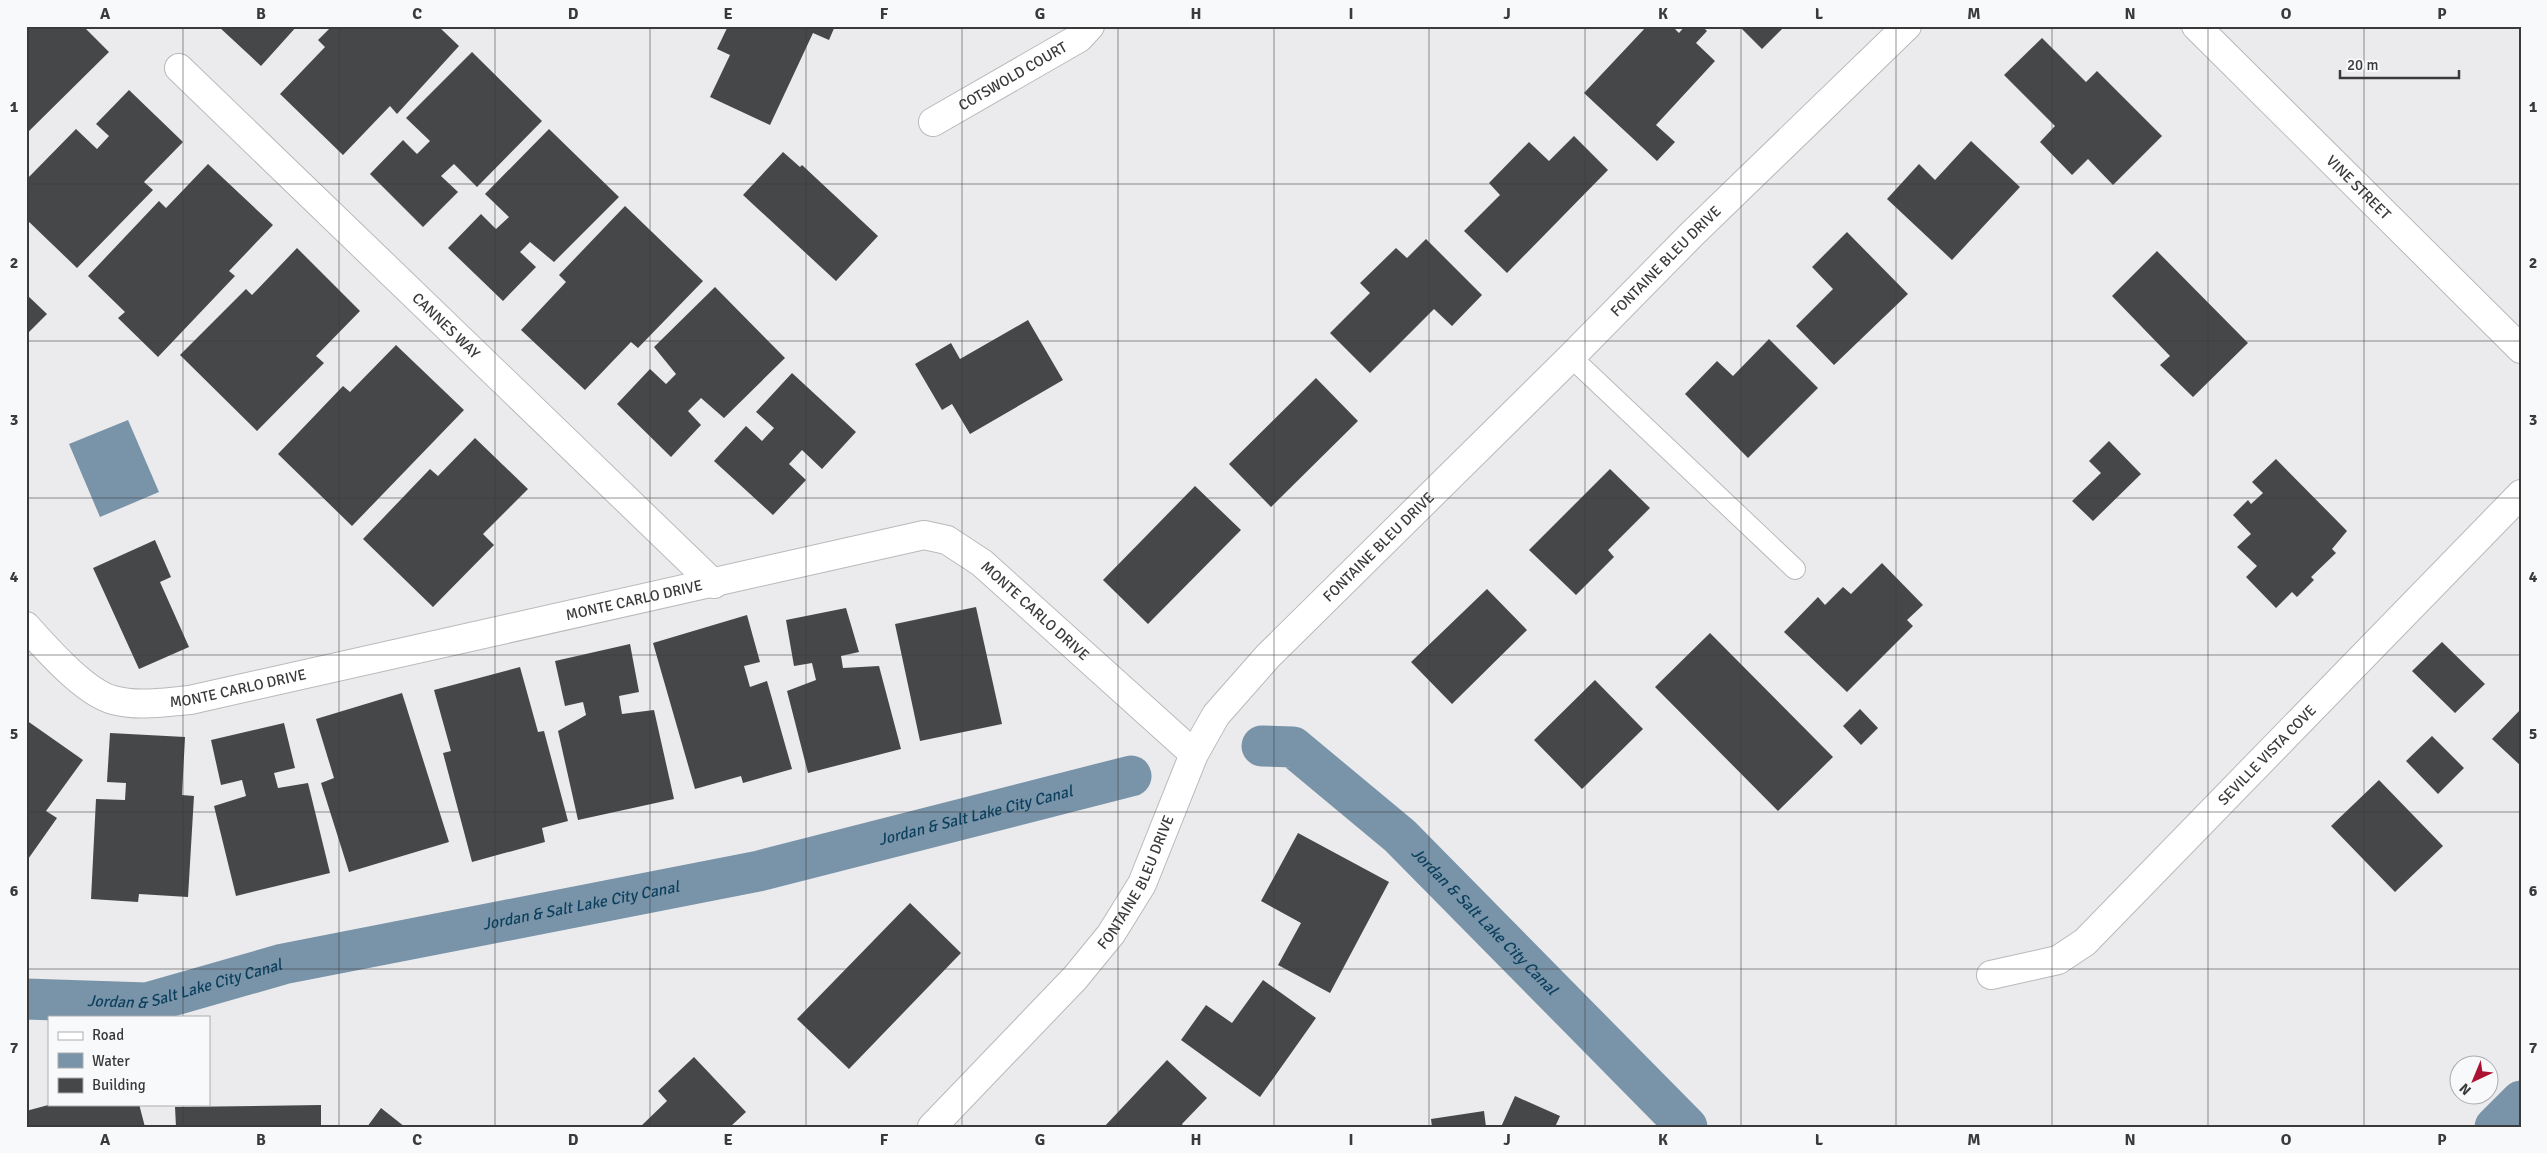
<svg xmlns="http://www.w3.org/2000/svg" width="2547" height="1153" viewBox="0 0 2547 1153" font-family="Signika,sans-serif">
<rect width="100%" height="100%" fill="#ebebed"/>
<path fill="#7994a8" d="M 128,420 L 159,492 L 100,517 L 69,444 Z"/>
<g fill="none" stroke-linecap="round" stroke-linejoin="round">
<g stroke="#7994a8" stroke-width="41">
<path id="s1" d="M 1262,746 L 1293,747 L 1400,836 L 1687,1127"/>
<path id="s2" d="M 26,999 L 147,1003 L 283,964 L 759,871 L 1131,776"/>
<path d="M 2495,1127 L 2521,1101"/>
</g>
</g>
<path fill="#464748" d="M 26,26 L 83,26 L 109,52 L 26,134 Z
M 218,26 L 297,26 L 261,66 Z
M 332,26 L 438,26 L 459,46 L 397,114 L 390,106 L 343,155 L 280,94 L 325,47 L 318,40 Z
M 728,26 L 835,26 L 829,40 L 813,33 L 770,125 L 710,97 L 730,55 L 717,49 Z
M 1647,26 L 1672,26 L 1679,33 L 1685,26 L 1702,26 L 1707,31 L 1696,43 L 1715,61 L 1656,125 L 1675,142 L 1657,161 L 1584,93 Z
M 1739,26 L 1785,26 L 1762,49 Z
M 2042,38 L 2086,82 L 2097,71 L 2162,136 L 2113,185 L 2088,159 L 2072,175 L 2040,142 L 2055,126 L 2004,75 Z
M 472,52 L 542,121 L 477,187 L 454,164 L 441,176 L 458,192 L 423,227 L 370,174 L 403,140 L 417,154 L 430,141 L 406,118 Z
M 129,90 L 183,142 L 144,182 L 153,190 L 77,268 L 26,219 L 26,180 L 76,129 L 97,149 L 109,136 L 96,124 Z
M 549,129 L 619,197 L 554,262 L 530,242 L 520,252 L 536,267 L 503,301 L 448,248 L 481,214 L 496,229 L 509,217 L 485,194 Z
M 1574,136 L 1608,170 L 1507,273 L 1464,231 L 1500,195 L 1489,183 L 1529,142 L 1549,161 Z
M 1971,141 L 2020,187 L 1952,260 L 1887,199 L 1919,164 L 1935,180 Z
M 783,152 L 800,167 L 802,165 L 878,236 L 836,281 L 743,195 Z
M 208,164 L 273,225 L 229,271 L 235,276 L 158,357 L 118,318 L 125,312 L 88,276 L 159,201 L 166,208 Z
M 625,206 L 703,281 L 638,348 L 631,342 L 585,390 L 521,330 L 566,282 L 559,275 Z
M 1847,232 L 1908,294 L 1834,365 L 1796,326 L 1833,289 L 1812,267 Z
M 1426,239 L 1482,295 L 1452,326 L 1434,309 L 1370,373 L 1330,333 L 1370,293 L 1360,283 L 1396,248 L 1407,258 Z
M 297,248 L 360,311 L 316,356 L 324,363 L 257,431 L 180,355 L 246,289 L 252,295 Z
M 2157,251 L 2248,343 L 2193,397 L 2160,365 L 2170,356 L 2112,296 Z
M 715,287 L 785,358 L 724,418 L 701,398 L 688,411 L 701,425 L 671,457 L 617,404 L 650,369 L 666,384 L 676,374 L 654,347 Z
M 26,294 L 47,314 L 26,335 Z
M 1028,320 L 1063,380 L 970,434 L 952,404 L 942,410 L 915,364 L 951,343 L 960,359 Z
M 1769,339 L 1818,388 L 1748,458 L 1685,394 L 1717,361 L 1733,376 Z
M 396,345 L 464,410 L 352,526 L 278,454 L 343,386 L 350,392 Z
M 792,373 L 856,432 L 822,469 L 802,450 L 789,464 L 806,480 L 773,515 L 714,461 L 746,426 L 762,441 L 774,428 L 756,412 Z
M 1316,378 L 1358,421 L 1271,507 L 1229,464 Z
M 475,438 L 528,489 L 483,534 L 494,545 L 433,607 L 363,539 L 430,469 L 438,476 Z
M 2109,441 L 2141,474 L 2093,521 L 2072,501 L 2101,473 L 2089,461 Z
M 2276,459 L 2347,531 L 2332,549 L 2336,553 L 2311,577 L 2314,580 L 2297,597 L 2292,592 L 2276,608 L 2246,577 L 2257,566 L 2237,547 L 2251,534 L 2233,515 L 2248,500 L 2251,504 L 2263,493 L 2252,482 Z
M 1610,469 L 1650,508 L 1608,550 L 1614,557 L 1576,595 L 1529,550 Z
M 1195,486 L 1241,530 L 1148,624 L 1103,580 Z
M 155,540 L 171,577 L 160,582 L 189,647 L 139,669 L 93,568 Z
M 1882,563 L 1923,605 L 1907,620 L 1913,626 L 1847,692 L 1784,632 L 1818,597 L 1825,605 L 1843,587 L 1851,594 Z
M 1487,589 L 1527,630 L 1452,704 L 1411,662 Z
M 976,607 L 1002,724 L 920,741 L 895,624 Z
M 846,608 L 859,652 L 841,656 L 843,668 L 879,666 L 901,749 L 808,773 L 787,691 L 816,680 L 812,663 L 794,666 L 786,620 Z
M 747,615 L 760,662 L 744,666 L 750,687 L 767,681 L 792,769 L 743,783 L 741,776 L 695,789 L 653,643 Z
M 1710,633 L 1833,757 L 1778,811 L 1655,687 Z
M 2442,642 L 2485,684 L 2455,713 L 2412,671 Z
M 630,644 L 639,692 L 619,696 L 622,714 L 654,710 L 674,799 L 578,820 L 558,731 L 586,715 L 583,702 L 565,706 L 555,661 Z
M 520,667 L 538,732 L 544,731 L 568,821 L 542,828 L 545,842 L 472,862 L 443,753 L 451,751 L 434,690 Z
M 1595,680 L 1643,729 L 1582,789 L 1534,740 Z
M 402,693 L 449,842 L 349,872 L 321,783 L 334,778 L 316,719 Z
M 1860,709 L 1878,728 L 1861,745 L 1843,726 Z
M 2521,709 L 2521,766 L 2492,739 Z
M 26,720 L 83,760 L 46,811 L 57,818 L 26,862 Z
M 284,723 L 295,768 L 274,773 L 278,788 L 308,783 L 330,873 L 236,896 L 214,806 L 246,796 L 242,780 L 221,785 L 211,740 Z
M 110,733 L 185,737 L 182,795 L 194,796 L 188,897 L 139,894 L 138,902 L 91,899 L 96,799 L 125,800 L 126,783 L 107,782 Z
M 2432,736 L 2464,768 L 2438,794 L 2406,761 Z
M 2379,780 L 2443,846 L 2395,892 L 2331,826 Z
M 1298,833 L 1389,882 L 1330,993 L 1278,965 L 1301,923 L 1261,901 Z
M 910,903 L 961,953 L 849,1069 L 797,1019 Z
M 1263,980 L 1316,1018 L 1260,1097 L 1181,1040 L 1206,1005 L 1232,1023 Z
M 694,1057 L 746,1112 L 730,1127 L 640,1127 L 667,1101 L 658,1091 Z
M 1167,1060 L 1207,1098 L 1182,1124 L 1184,1127 L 1104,1127 Z
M 1515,1096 L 1560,1116 L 1555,1127 L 1501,1127 Z
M 52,1104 L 139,1104 L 145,1127 L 26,1127 L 26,1111 Z
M 321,1105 L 321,1127 L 176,1127 L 175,1107 Z
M 381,1108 L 405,1127 L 367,1127 Z
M 1484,1111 L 1486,1127 L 1432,1127 L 1431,1119 Z"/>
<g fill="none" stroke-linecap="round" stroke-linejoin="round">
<g stroke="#b9b9bb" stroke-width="22">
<path id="service" d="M 1571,357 L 1795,569"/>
</g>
<g stroke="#b9b9bb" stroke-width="30">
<g id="minor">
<path id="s3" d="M 179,68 L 714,584"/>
<path id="s4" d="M 933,122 L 1079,38 L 1090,26"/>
<path id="s5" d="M 26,626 C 46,648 84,692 113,700 C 138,707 165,702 190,700 L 924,535 L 947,540 L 982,563 L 1194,754"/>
<path id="s6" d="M 1991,975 L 2058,960 L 2085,942 L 2521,494"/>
<path id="s7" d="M 932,1127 L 1075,978 L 1111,934 L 1142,884 L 1194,754 L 1216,715 L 1268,656 L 1571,357 L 1691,235 L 1907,26"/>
</g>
</g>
<g stroke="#b9b9bb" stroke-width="30">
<g id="tertiary">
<path id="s8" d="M 2196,26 L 2521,349"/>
</g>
</g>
<use href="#service" stroke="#fff" stroke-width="20"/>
<use href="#minor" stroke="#fff" stroke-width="28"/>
<use href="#tertiary" stroke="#fff" stroke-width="28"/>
</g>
<path fill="none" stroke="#3a3a3b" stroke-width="1" stroke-opacity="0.55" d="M 183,26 L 183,1017M 339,26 L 339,1127M 495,26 L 495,1127M 650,26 L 650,1127M 806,26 L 806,1127M 962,26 L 962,1127M 1118,26 L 1118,1127M 1274,26 L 1274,1127M 1429,26 L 1429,1127M 1585,26 L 1585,1127M 1741,26 L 1741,1127M 1896,26 L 1896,1127M 2052,26 L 2052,1127M 2208,26 L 2208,1127M 2364,26 L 2364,1127M 26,184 L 2521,184M 26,341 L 2521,341M 26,498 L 2521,498M 26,655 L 2521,655M 26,812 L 2521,812M 26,969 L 2521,969M 183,1104 L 183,1127"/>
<g text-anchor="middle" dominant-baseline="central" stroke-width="5" stroke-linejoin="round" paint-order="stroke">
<g font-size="15" fill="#3a3a3b" stroke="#f8f9fa">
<text stroke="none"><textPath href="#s4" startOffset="92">COTSWOLD COURT</textPath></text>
<text stroke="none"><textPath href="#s8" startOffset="229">VINE STREET</textPath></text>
<text stroke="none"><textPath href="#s7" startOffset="1146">FONTAINE BLEU DRIVE</textPath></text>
<text stroke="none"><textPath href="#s3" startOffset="371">CANNES WAY</textPath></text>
<text stroke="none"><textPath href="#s7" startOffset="741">FONTAINE BLEU DRIVE</textPath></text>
<text stroke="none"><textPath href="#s5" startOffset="648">MONTE CARLO DRIVE</textPath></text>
<text stroke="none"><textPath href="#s5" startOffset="1082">MONTE CARLO DRIVE</textPath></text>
<text stroke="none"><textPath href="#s5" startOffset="242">MONTE CARLO DRIVE</textPath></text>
<text stroke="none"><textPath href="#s6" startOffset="362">SEVILLE VISTA COVE</textPath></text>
<text stroke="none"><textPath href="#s7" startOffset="321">FONTAINE BLEU DRIVE</textPath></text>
</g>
<g font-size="16" font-style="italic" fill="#0c3f5d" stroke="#f8f9fa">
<text stroke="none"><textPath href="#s2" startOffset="971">Jordan &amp; Salt Lake City Canal</textPath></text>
<text stroke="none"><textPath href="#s2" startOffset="566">Jordan &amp; Salt Lake City Canal</textPath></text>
<text stroke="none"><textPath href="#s1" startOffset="290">Jordan &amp; Salt Lake City Canal</textPath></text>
<text stroke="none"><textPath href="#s2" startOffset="161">Jordan &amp; Salt Lake City Canal</textPath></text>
</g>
</g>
<rect width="2547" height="1153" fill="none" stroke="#f8f9fa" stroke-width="55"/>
<rect x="48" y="1016" width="162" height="90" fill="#f8f9fa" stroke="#acadae"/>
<rect x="58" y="1032" width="25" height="8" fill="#ffffff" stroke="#acadae"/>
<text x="92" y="1040" font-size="15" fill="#3a3a3b">Road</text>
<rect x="58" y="1053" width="25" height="15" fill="#7994a8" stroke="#acadae"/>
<text x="92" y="1066" font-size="15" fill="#3a3a3b">Water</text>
<rect x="58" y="1078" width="25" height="15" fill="#464748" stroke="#acadae"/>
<text x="92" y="1090" font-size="15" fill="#3a3a3b">Building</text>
<g transform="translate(2474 1080) rotate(224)"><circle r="24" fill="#f8f9fa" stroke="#acadae"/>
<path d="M0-4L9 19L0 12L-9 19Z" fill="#aa1333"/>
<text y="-8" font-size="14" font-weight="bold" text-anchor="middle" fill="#3a3a3b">N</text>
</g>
<path d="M2340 70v8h119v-8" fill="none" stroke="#3a3a3b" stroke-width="2.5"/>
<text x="2347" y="70" font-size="15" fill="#3a3a3b" stroke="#f8f9fa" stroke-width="4" paint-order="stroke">20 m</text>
<rect x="28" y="28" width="2492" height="1098" fill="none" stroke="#3a3a3b" stroke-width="2"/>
<g font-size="16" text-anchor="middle" font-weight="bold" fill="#3a3a3b">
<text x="105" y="19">A</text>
<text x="261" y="19">B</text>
<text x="417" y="19">C</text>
<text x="573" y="19">D</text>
<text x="728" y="19">E</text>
<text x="884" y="19">F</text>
<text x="1040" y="19">G</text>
<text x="1196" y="19">H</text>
<text x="1351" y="19">I</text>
<text x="1507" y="19">J</text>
<text x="1663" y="19">K</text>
<text x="1819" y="19">L</text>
<text x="1974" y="19">M</text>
<text x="2130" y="19">N</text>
<text x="2286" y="19">O</text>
<text x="2442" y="19">P</text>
<text x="14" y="112">1</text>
<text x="2533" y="112">1</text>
<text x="14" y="268">2</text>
<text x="2533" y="268">2</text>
<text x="14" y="425">3</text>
<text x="2533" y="425">3</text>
<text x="14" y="582">4</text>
<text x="2533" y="582">4</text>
<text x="14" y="739">5</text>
<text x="2533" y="739">5</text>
<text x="14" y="896">6</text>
<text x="2533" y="896">6</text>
<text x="14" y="1053">7</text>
<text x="2533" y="1053">7</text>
<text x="105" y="1145">A</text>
<text x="261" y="1145">B</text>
<text x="417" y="1145">C</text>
<text x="573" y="1145">D</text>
<text x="728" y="1145">E</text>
<text x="884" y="1145">F</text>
<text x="1040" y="1145">G</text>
<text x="1196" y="1145">H</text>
<text x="1351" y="1145">I</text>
<text x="1507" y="1145">J</text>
<text x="1663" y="1145">K</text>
<text x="1819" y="1145">L</text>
<text x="1974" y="1145">M</text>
<text x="2130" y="1145">N</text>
<text x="2286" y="1145">O</text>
<text x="2442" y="1145">P</text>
</g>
</svg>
